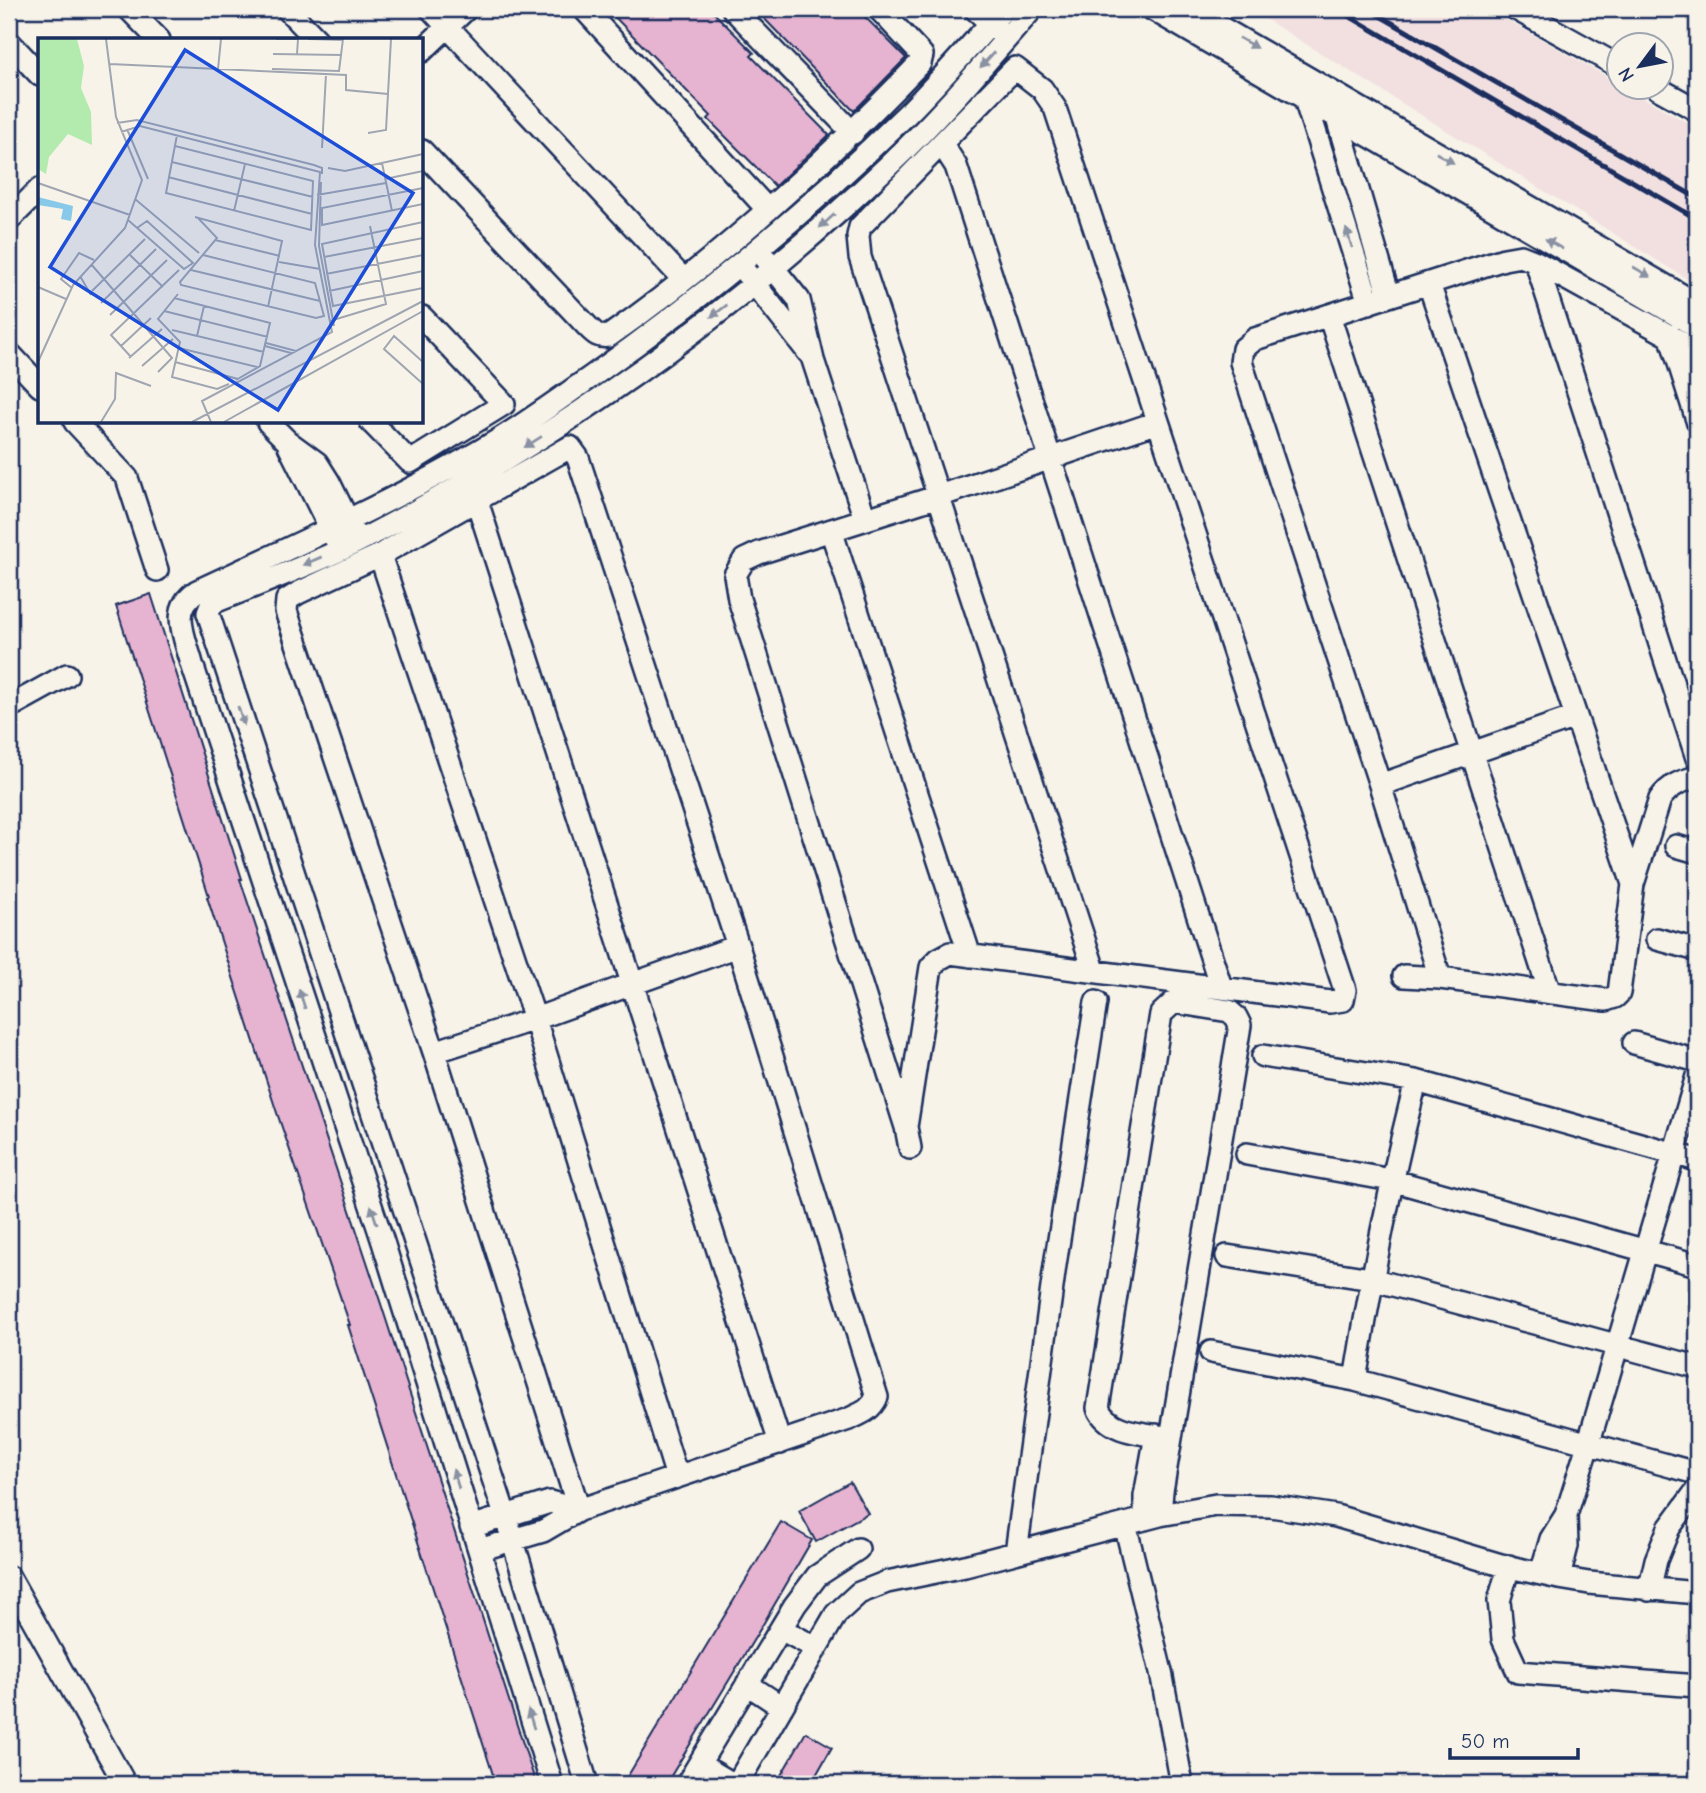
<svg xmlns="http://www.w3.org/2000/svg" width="1706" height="1793" viewBox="0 0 1706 1793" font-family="'Comic Neue',sans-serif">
<rect width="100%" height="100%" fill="#f7f3e8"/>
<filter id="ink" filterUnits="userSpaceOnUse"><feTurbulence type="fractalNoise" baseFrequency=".0143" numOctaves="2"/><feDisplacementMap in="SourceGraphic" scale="14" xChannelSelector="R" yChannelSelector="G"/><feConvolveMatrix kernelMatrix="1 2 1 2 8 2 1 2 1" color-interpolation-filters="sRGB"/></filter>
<g filter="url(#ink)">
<path fill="#f2e0e1" d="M 1249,9 L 1488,9 L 1618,83 L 1618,88 L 1626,88 L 1697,128 L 1697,285 Z"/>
<path fill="#e6b3d1" stroke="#1b2f5e" stroke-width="2" d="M 607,9 L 710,9 L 754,53 L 751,56 L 829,135 L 775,186 L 708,119 L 711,116 Z
M 755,9 L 857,9 L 906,58 L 854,111 Z
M 151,594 L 242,879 L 240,879 L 381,1304 L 536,1784 L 496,1784 L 348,1325 L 350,1325 L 276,1110 L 207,897 L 209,896 L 116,606 Z
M 850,1482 L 868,1513 L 816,1542 L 799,1511 Z
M 781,1522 L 812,1540 L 762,1626 L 666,1784 L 623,1784 Z
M 806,1732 L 832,1747 L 811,1784 L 776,1784 Z"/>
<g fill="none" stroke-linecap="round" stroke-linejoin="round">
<g stroke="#1b2f5e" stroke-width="26">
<path id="minor" d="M 129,9 L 159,40
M 287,9 L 317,40
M 431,9 L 683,279
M 584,9 L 768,210
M 733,9 L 853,133
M 975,9 L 1000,32
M 1152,9 L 1697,327
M 1189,9 L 1697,304
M 1516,9 L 1618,66
M 9,42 L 40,75
M 422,51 L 466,9
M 1657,88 L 1697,110
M 1307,95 L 1305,99 L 1369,303
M 1340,111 L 1337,118 L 1389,296
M 942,144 L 956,166 L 1221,987
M 422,151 L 588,327 C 595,334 599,338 609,336 C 722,257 825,162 920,63 L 922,55 L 879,9
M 9,220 L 40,189
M 766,259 L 799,300 L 813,360 L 865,519
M 1536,262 L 1697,758
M 746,273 L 808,352
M 1429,284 L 1633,884
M 1329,315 L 1550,993
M 1670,335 L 1697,420
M 9,353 L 40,386
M 75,422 L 127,478 L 157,570
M 268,422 L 287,441 L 317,463 L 329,482 L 354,533
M 371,422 L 410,462 L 504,404 L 422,317
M 289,446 L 337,542
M 477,501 L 780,1443
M 831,530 L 970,956
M 380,555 L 535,1019 L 677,1477
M 9,707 L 67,675
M 1380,785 L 1575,717
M 1676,846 L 1697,852
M 1657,939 L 1697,950
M 1404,976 L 1440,978 L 1606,1000 L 1615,997 L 1619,993 L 1633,884 L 1660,799 C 1670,785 1681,781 1697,777
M 1440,978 L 1380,785 L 1241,362 L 1243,349 L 1255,339 L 1504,259 L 1521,256 L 1536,262 L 1697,351
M 1634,1043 L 1697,1061
M 434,1052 L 535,1019 L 738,946
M 1263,1056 L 1416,1081 L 1697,1160
M 906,1127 L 931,967 L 939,959 L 950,953 L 1330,1002 L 1343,1000 L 1345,990 L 1055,108 L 1042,89 L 1015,68 L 860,227 L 858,236 L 860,257 L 1094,970
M 910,1148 L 906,1127 L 739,599 L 735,575 L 744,560 L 759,553 L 939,496 L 1158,422
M 1247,1154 L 1391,1180 L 1697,1265
M 1227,1256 L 1371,1279 L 1697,1367
M 1211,1352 L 1355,1380 L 1689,1471
M 1355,1380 C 1371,1279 1391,1180 1416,1081
M 1160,1515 L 1162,1491 L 1171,1438 L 1240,1025 L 1236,1017 L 1229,1011 L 1174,1002 L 1161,1014 L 1098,1408 C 1109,1434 1146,1433 1171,1438
M 1145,1519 L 1145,1496 L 1156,1435
M 1125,1524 L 1161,1672 L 1182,1784
M 471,1527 L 550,1502 L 579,1510
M 479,1550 L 543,1531 L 579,1510 L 849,1419 C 862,1413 871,1410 877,1397 L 738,946 L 578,458 L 570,447 L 380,555 L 298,593 L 287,600 L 286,611 L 434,1052 L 579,1510
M 1016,1553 L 1055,1265 L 1096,1002
M 1509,1566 L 1499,1601 L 1503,1639 L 1518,1672 L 1697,1686
M 1541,1573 L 1551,1539 L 1566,1515 L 1588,1445 L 1697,1076
M 9,1577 L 125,1784
M 1559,1578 L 1567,1546 L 1566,1515
M 1649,1590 L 1656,1560 L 1669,1528 L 1697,1490
M 781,1629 L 816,1648
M 747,1684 L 782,1707
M 699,1764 L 733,1784
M 552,1784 L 383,1242 L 192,664 C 185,637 169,609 197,591 C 298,544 399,499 495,442 C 528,422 559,399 591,377 C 703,298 809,210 907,114 C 941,80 972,43 1004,9
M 587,1784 L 505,1515 L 208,613 L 212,603 C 261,583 312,565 359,541 C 553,442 732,315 889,165 C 940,117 986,62 1032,9
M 687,1784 L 795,1605 L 817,1576 L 858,1549
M 737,1784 L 836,1614 L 859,1593 L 887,1582 L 965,1566 L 1160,1515 L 1216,1505 L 1271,1506 L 1336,1516 L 1501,1565 L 1559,1578 L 1589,1583 L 1697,1593"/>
</g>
<use href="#minor" stroke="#f7f3e8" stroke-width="21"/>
<path stroke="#1b2f5e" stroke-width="5" d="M 1337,9 L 1697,219
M 1368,9 L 1697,198"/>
</g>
<defs><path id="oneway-solid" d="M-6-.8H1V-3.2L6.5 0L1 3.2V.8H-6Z" transform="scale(1.75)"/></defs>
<g fill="#8991a3">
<use href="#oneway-solid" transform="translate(1248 43) rotate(30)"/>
<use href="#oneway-solid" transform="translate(987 60) rotate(132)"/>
<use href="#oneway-solid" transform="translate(1445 158) rotate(30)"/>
<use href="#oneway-solid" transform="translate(827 221) rotate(138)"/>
<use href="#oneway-solid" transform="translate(1349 238) rotate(-108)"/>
<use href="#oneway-solid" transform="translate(1554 244) rotate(-150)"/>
<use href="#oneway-solid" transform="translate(1642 272) rotate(30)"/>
<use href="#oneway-solid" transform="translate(719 311) rotate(143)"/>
<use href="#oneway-solid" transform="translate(533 442) rotate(148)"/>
<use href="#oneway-solid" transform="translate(312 561) rotate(157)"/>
<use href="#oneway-solid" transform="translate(241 716) rotate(72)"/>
<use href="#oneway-solid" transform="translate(302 999) rotate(-108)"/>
<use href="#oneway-solid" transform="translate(374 1215) rotate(-108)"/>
<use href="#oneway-solid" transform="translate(456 1479) rotate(-107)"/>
<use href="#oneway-solid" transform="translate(531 1719) rotate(-107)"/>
</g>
</g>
<g transform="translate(38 38)">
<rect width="385" height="385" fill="#f7f3e8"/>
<path d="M 0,1 L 39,1 L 46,28 L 43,50 L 53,74 L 54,107 L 30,96 L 11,119 L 8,136 L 0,131 Z" fill="#b3ebae"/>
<path d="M 0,159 L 35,168 L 33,183 L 23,181 L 25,171 L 0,167 Z" fill="#88c9e9"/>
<path fill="none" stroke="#9fa5b1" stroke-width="2" d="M 238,1 L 260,1 L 259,16M 270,1 L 305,2M 235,16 L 304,17M 72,26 L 308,37 L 308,52 L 350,56M 180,31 L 183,1M 234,31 L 301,33 L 305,1M 79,85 L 99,82 L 276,127 L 284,130 L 284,136M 89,91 L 110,141M 83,94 L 102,88 L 282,134 L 277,207 L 294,294 L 164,363 L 173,384M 330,95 L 348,92 L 353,1M 137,108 L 275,143 L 273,192 L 128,155 L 139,97M 284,110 L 288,36M 134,124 L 275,159M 344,125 L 354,173M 290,130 L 307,133 L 385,116M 130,139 L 274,176M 347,141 L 385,133M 283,144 L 281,208 L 296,288M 0,145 L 92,177M 385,150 L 284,170 L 284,187 L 385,166M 279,157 L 348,145M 97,161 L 161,215M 196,173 L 207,126M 157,179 L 244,203 L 230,269M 160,180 L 179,200 L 142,244 L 143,247 L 278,280 L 286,278 L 277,245 L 165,217M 90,182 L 146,231 L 155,225 L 109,183 L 99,190M 385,184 L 284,206 L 295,268 L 385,250M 177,202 L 242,218M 92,217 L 125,249M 286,219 L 385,200M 241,224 L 282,231M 53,226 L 134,320 L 120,334M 153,232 L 282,263M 288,236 L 385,217M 42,238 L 53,257M 0,249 L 28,261M 34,250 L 23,241 L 41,215 L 56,222M 54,253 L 107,201M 291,253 L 385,233M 140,256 L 120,281 L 142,304 L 134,339 L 179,351 L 191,346M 136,260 L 232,285 L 222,328 L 198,342M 63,265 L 118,211M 126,273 L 230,299M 72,277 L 129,222M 292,283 L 348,266 L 332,188M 134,292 L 226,314M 159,298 L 166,268M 228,305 L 258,313M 83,308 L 113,280M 227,308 L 253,315M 141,310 L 219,329M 93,319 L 73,297 L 141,232M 91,320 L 124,291M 0,324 L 35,247 L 87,190 L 104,142 L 78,79 L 68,1M 137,324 L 200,341M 385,324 L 356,298 L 346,311 L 385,346M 104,328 L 135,301M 63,384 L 77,361 L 78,335 L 113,348M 154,384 L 385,263M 186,384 L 385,273"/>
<path fill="#1d4ed8" fill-opacity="0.15" stroke="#1d4ed8" stroke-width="3.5" d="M 147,12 L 375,155 L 240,372 L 12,229 Z"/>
<rect width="385" height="385" fill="none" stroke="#1b2f5e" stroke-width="3.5"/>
</g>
<rect width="1706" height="1793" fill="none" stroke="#f7f3e8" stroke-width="35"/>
<rect x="18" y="18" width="1671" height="1758" fill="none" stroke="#1b2f5e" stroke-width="2.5" filter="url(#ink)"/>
<g transform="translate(1640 66) rotate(238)"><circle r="33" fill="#f7f3e8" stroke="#9fa5b1" stroke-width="2"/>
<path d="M0-5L12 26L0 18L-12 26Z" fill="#1b2f5e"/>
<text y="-10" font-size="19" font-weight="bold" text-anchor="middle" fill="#1b2f5e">N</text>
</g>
<path d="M1450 1748v10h128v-10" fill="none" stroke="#1b2f5e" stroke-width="3.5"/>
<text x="1461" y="1748" font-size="21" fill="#1b2f5e" stroke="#f7f3e8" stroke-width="5" paint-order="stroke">50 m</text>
</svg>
